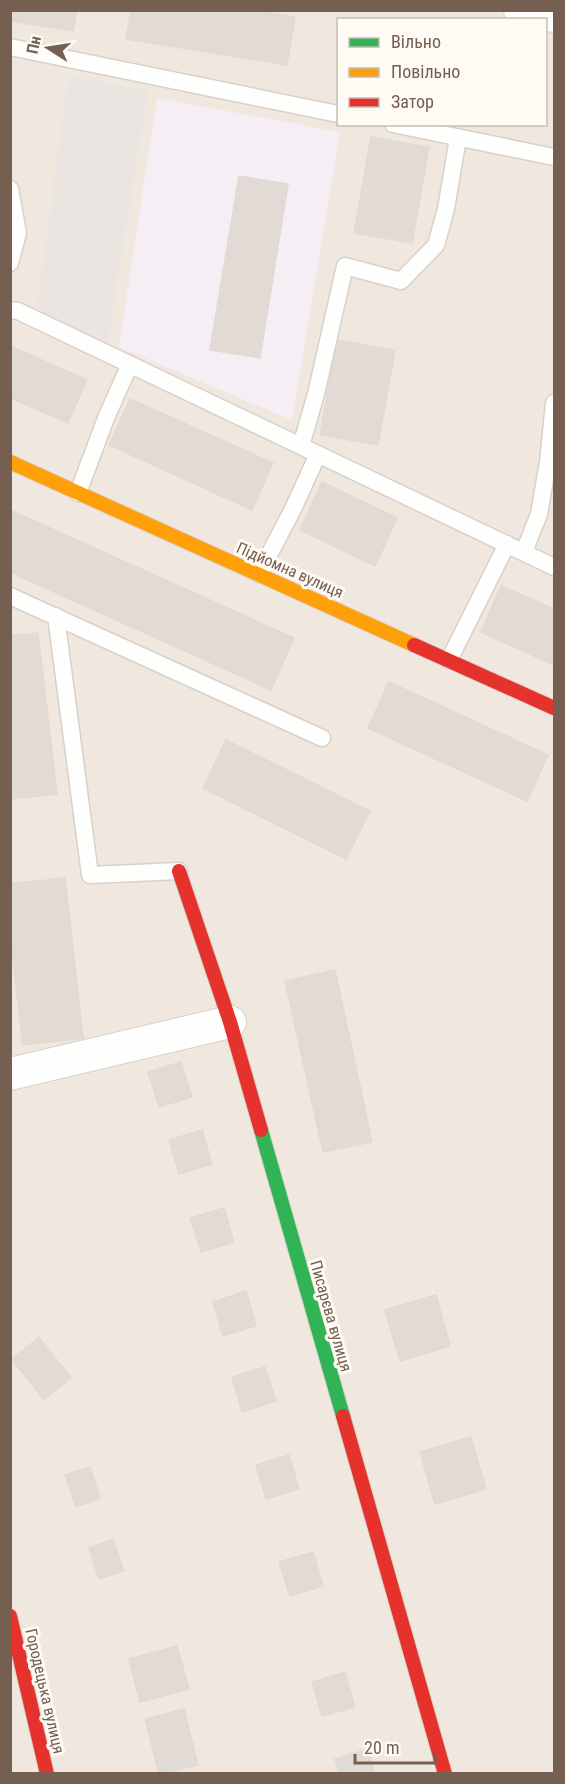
<svg xmlns="http://www.w3.org/2000/svg" width="565" height="1784" viewBox="0 0 565 1784" font-family="'Roboto Condensed',sans-serif">
<rect width="100%" height="100%" fill="#f8f5f0"/>
<path fill="#f0e8df" fill-rule="evenodd" d="M 11,11 L 554,11 L 554,1773 L 11,1773 ZM 338,20 L 546,20 L 546,124 L 338,124 Z"/>
<path fill="#eae5e1" d="M 68,76 L 148,90 L 107,347 L 36,315 Z"/>
<path fill="#f5eef4" d="M 157,98 L 340,132 L 292,420 L 119,347 Z"/>
<path fill="#e2dbd5" stroke="#e1dad3" stroke-width="1.5" d="M 10,10 L 77,10 L 73,31 L 10,21 Z
M 131,10 L 254,10 L 295,17 L 287,65 L 126,39 Z
M 371,137 L 429,147 L 412,243 L 354,233 Z
M 239,176 L 288,184 L 260,358 L 210,350 Z
M 337,340 L 395,350 L 378,445 L 320,435 Z
M 10,346 L 87,380 L 68,423 L 10,398 Z
M 130,399 L 273,463 L 252,510 L 109,445 Z
M 322,482 L 397,518 L 375,566 L 300,530 Z
M 10,510 L 294,638 L 271,690 L 10,572 Z
M 501,586 L 554,609 L 554,665 L 481,632 Z
M 38,633 L 57,794 L 10,799 L 10,636 Z
M 389,682 L 548,755 L 527,801 L 368,728 Z
M 226,740 L 370,811 L 346,859 L 203,788 Z
M 65,878 L 83,1038 L 23,1045 L 10,937 L 10,884 Z
M 335,970 L 372,1142 L 323,1152 L 285,981 Z
M 181,1062 L 192,1097 L 159,1107 L 148,1072 Z
M 202,1130 L 212,1164 L 179,1174 L 169,1140 Z
M 224,1208 L 234,1242 L 201,1252 L 190,1218 Z
M 246,1291 L 256,1326 L 223,1336 L 213,1302 Z
M 436,1295 L 450,1346 L 400,1361 L 385,1310 Z
M 39,1337 L 71,1378 L 44,1400 L 12,1359 Z
M 265,1367 L 276,1401 L 242,1412 L 232,1377 Z
M 471,1437 L 486,1489 L 435,1504 L 420,1452 Z
M 289,1455 L 299,1489 L 266,1499 L 256,1465 Z
M 90,1467 L 100,1498 L 76,1507 L 65,1475 Z
M 113,1539 L 124,1571 L 99,1579 L 89,1548 Z
M 313,1552 L 323,1586 L 290,1596 L 279,1562 Z
M 177,1646 L 189,1689 L 140,1702 L 129,1659 Z
M 345,1672 L 355,1707 L 322,1716 L 312,1682 Z
M 184,1709 L 198,1765 L 159,1774 L 145,1719 Z
M 368,1749 L 375,1774 L 339,1774 L 335,1759 Z"/>
<g fill="none" stroke-linecap="round" stroke-linejoin="round">
<g stroke="#d6d1cb" stroke-width="19">
<path id="lane" d="M 10,47 L 338,114
M 393,124 L 554,157
M 10,189 L 18,233 L 10,263
M 10,310 L 18,311 L 554,567
M 301,446 L 316,394 L 345,266 L 401,281 L 436,245 L 446,209 L 458,138
M 78,493 L 106,418 L 130,364
M 524,552 L 539,514 L 548,462 L 554,403
M 259,574 L 293,509 L 318,454
M 10,596 L 322,738
M 56,616 L 90,875 L 179,871
M 449,660 L 507,544"/>
</g>
<g stroke="#d6d1cb" stroke-width="34">
<path id="street" d="M 520,10 L 554,16
M 10,1074 L 230,1022"/>
</g>
<g stroke="#d6d1cb" stroke-width="16">
<path id="fast" d="M 261,1130 L 343,1416"/>
</g>
<g stroke="#d6d1cb" stroke-width="16">
<path id="slow" d="M 10,462 L 414,645"/>
</g>
<g stroke="#d6d1cb" stroke-width="16">
<path id="jam" d="M 414,645 L 554,708
M 179,871 L 230,1022 L 261,1130
M 343,1416 L 445,1774
M 10,1616 L 47,1774"/>
</g>
<use href="#lane" stroke="#fefefd" stroke-width="16"/>
<use href="#street" stroke="#fefefd" stroke-width="32"/>
<use href="#fast" stroke="#30b455" stroke-width="14"/>
<use href="#slow" stroke="#ff9f0a" stroke-width="14"/>
<use href="#jam" stroke="#e5322d" stroke-width="14"/>
</g>
<g text-anchor="middle" dominant-baseline="central" stroke-width="6" stroke-linejoin="round" paint-order="stroke">
<g font-size="16" fill="#755f51" stroke="#fefaf4">
<text transform="translate(290 570) rotate(24)">Підйомна вулиця</text>
<text transform="translate(331 1316) rotate(74)">Писарєва вулиця</text>
<text transform="translate(45 1691) rotate(77)">Городецька вулиця</text>
</g>
</g>
<rect width="565" height="1784" fill="none" stroke="#755f51" stroke-width="24"/>
<rect x="337" y="18" width="210" height="108" fill="#fefaf4" stroke="#c7bcb3" stroke-width="1.5"/>
<rect x="349" y="38" width="30" height="9" fill="#30b455" stroke="#c7bcb3" stroke-width="1.5"/>
<text x="391" y="48" font-size="18" fill="#755f51">Вільно</text>
<rect x="349" y="68" width="30" height="9" fill="#ff9f0a" stroke="#c7bcb3" stroke-width="1.5"/>
<text x="391" y="78" font-size="18" fill="#755f51">Повільно</text>
<rect x="349" y="98" width="30" height="9" fill="#e5322d" stroke="#c7bcb3" stroke-width="1.5"/>
<text x="391" y="108" font-size="18" fill="#755f51">Затор</text>
<g transform="translate(48 48) rotate(282)" stroke="#fefaf4" stroke-width="4.5" paint-order="stroke">
<path d="M0-4.5L10 22L0 15L-10 22Z" fill="#755f51"/>
<text y="-9" font-size="16" font-weight="bold" text-anchor="middle" fill="#755f51">Пн</text>
</g>
<path d="M355 1754v9h80v-9" fill="none" stroke="#755f51" stroke-width="3"/>
<text x="364" y="1754" font-size="18" fill="#755f51" stroke="#fefaf4" stroke-width="4.5" paint-order="stroke">20 m</text>
</svg>
